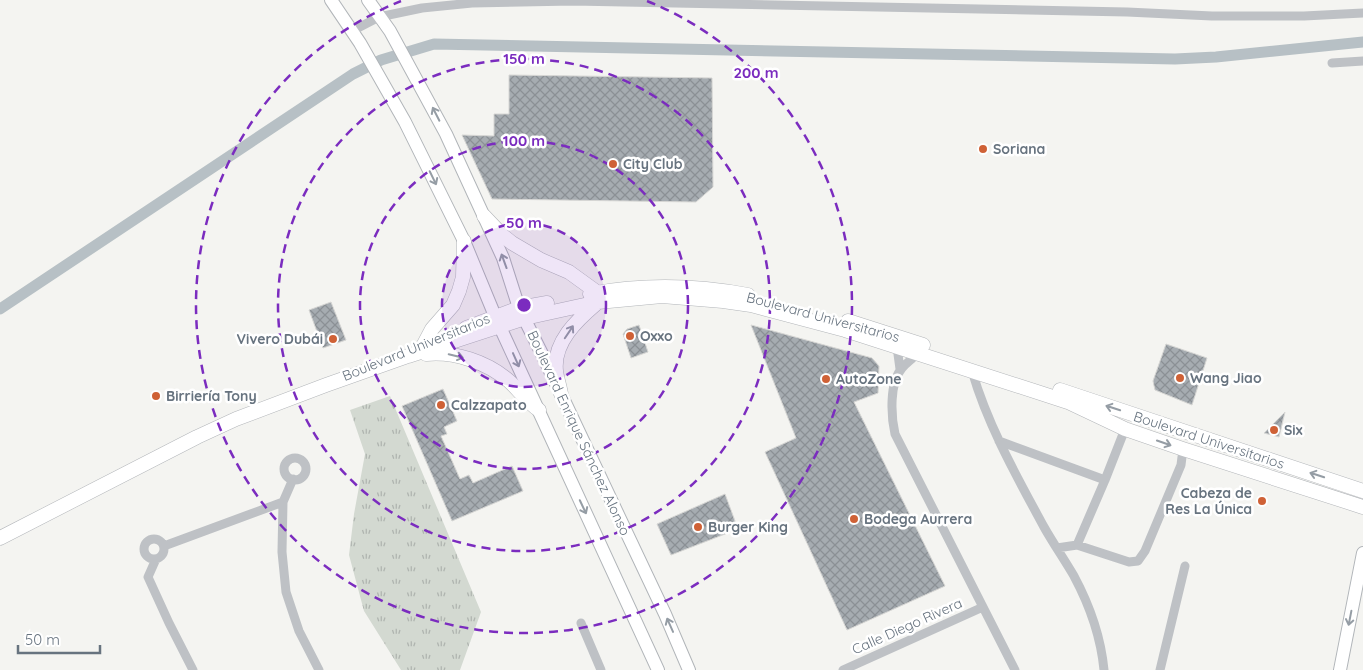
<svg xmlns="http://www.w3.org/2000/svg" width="1363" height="670" viewBox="0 0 1363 670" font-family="Quicksand,sans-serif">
<defs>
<pattern id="grass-tufts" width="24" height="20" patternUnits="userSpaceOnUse" patternTransform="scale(1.25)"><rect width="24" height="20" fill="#d3d9d1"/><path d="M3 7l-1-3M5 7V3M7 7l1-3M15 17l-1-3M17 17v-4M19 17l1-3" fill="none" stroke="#afb4af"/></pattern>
<pattern id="building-cross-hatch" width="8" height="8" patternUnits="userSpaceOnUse" patternTransform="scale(1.25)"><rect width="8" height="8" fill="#a6acb1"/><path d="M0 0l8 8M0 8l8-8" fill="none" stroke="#8b9095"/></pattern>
</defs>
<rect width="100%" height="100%" fill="#f4f4f1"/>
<path fill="url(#grass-tufts)" d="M 390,396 L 481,612 L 460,670 L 401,670 L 364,611 L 349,555 L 354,514 L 365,454 L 350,410 Z"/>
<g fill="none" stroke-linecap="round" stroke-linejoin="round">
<path stroke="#b7c0c5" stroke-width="11" d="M 0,309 L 353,74 L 381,60 L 434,44 L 1175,59 L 1216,57 L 1363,42"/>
</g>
<path fill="url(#building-cross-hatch)" stroke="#d6d6d4" d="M 509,75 L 712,78 L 713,187 L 696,202 L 492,199 L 462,135 L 494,136 L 494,114 L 509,114 Z
M 331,302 L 346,340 L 323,348 L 309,310 Z
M 639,325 L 648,352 L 631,358 L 623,334 L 627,329 Z
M 751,325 L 872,358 L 879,366 L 878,393 L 854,402 L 945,586 L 847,630 L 765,452 L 796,438 Z
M 1166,344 L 1207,358 L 1192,405 L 1155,390 L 1153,381 Z
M 443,389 L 457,421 L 444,427 L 447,434 L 441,436 L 460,479 L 469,475 L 473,483 L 512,466 L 523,491 L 452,521 L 402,406 Z
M 1285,412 L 1279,437 L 1264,433 Z
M 725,494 L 738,529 L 671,555 L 657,524 Z"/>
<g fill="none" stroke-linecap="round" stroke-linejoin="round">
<g stroke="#b1b5b9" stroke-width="14">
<path id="secondary" d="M 331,0 L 360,43 L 405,122 L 464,241 L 495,316 L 658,670
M 368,0 L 390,31 L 446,134 L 503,258 L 519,308 L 543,356 L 665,614 L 689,670
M 1340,670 L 1363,553"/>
</g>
<g stroke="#b2b5b9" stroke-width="15">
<path id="primary" d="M 484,216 L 502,235 L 512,243 L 541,260 L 569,272 L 598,293
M 590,294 C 643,284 695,285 748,295
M 848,321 L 923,345
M 466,328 L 519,308 L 547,303
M 423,346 L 432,329 L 453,305 L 459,291 L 463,277 L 464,241
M 426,354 C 454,351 487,362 509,381 C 519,390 527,402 539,410
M 1060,390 L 1363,491
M 561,394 C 560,387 557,379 556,371 C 553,342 577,320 597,303
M 0,538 L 197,437 L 236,419 L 326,385 L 408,356 L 525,318 L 598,302 L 662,296 L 723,301 L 751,305 L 845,330 L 1068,402 L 1125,429 L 1183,449 L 1363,507"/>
</g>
<path stroke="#bec1c5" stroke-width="9" d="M 352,31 L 379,17 L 422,8 L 472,3 L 573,1 L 1127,12 L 1212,16 L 1304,16 L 1363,13
M 1332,63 L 1363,61
M 899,343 L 897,347 L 900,369
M 918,351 C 915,358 907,362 902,368 C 889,383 891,416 895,434 L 1015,670
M 972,371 C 988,426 1017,477 1044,527 C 1053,543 1064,559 1074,576 C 1089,604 1101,638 1104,670
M 999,441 L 1105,480 L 1077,545
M284 469a11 11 0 1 1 22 0a11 11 0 1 1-22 0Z
M 293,479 L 283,502 L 282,552 L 286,592 L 299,631 L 319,670
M 1105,480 L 1125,429
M144 549a10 10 0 1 1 20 0a10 10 0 1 1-20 0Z
M 164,546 L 283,502
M 1057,548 L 1077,545 L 1129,562 L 1138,561 L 1145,551 L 1181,465 L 1183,449
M 156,559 L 148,577 L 169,623 L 193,670
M 581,623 L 601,670
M 843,670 L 983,607
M 1160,670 L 1185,566"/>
<use href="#secondary" stroke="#fff" stroke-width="12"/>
<use href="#primary" stroke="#fff" stroke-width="14"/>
</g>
<defs><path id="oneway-shaft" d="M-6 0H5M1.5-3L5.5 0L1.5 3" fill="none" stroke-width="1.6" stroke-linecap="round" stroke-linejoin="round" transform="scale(1.25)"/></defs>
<g stroke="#959da5">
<use href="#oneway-shaft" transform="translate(436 114) rotate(-117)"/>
<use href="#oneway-shaft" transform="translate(433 178) rotate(64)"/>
<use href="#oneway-shaft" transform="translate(504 261) rotate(-110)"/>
<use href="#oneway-shaft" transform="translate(569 332) rotate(-56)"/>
<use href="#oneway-shaft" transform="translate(456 356) rotate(13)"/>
<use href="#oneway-shaft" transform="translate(516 360) rotate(66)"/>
<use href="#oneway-shaft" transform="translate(1113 408) rotate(-162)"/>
<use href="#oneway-shaft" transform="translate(1164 443) rotate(19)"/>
<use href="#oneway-shaft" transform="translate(1317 475) rotate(-162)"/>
<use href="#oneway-shaft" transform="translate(583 507) rotate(65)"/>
<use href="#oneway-shaft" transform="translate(1350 618) rotate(101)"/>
<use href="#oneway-shaft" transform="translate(670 625) rotate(-114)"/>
</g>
<circle cx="524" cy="305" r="82" fill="#7b2cbf" fill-opacity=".12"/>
<g fill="none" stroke="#7b2cbf" stroke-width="2.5" stroke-dasharray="9 6">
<circle cx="524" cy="305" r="82"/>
<circle cx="524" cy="305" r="164"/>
<circle cx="524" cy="305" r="246"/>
<path d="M647 1A328 328 0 1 1 401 1"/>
</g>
<g fill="#cf6136" stroke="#fff" stroke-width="2">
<circle cx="983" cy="149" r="5"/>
<circle cx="613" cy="164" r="5"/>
<circle cx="630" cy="336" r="5"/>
<circle cx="333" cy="339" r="5"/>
<circle cx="1180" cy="378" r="5"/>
<circle cx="826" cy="379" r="5"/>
<circle cx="156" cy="396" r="5"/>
<circle cx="441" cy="405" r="5"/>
<circle cx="1274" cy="430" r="5"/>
<circle cx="1262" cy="501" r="5"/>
<circle cx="854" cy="519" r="5"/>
<circle cx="698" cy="527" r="5"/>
</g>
<g text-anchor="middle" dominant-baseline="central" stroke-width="5" stroke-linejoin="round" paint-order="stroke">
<g font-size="14" font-weight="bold" fill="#67737f" stroke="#fff" text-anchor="start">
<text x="993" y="149">Soriana</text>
<text x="623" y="164">City Club</text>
<text x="640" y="336">Oxxo</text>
<text x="323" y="339" text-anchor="end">Vivero Dubái</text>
<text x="1190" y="378">Wang Jiao</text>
<text x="836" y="379">AutoZone</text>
<text x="166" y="396">Birriería Tony</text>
<text x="451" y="405">Calzzapato</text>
<text x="1284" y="430">Six</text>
<text x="1252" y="493" text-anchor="end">Cabeza de<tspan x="1252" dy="16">Res La Única</tspan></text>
<text x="864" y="519">Bodega Aurrera</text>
<text x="708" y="527">Burger King</text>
</g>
<g font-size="14" fill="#67737f" stroke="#fff">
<text transform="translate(823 317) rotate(15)">Boulevard Universitarios</text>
<text transform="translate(416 347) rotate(-22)">Boulevard Universitarios</text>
<text transform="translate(579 433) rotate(65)">Boulevard Enrique Sánchez Alonso</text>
<text transform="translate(1209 440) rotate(18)">Boulevard Universitarios</text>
<text transform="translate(907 626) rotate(-24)">Calle Diego Rivera</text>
</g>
</g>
<circle cx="524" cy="305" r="8" fill="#7b2cbf" stroke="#fff" stroke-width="2.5"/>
<g font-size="15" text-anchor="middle" font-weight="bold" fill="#7b2cbf" stroke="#fff" stroke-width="5" stroke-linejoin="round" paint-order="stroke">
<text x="524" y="64">150 m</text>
<text x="756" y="78">200 m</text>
<text x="524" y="146">100 m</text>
<text x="524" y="228">50 m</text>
</g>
<path d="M18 645v8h82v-8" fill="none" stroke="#67737f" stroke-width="2.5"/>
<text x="25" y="645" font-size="15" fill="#67737f" stroke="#ffffff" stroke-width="4" paint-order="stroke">50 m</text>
</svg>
